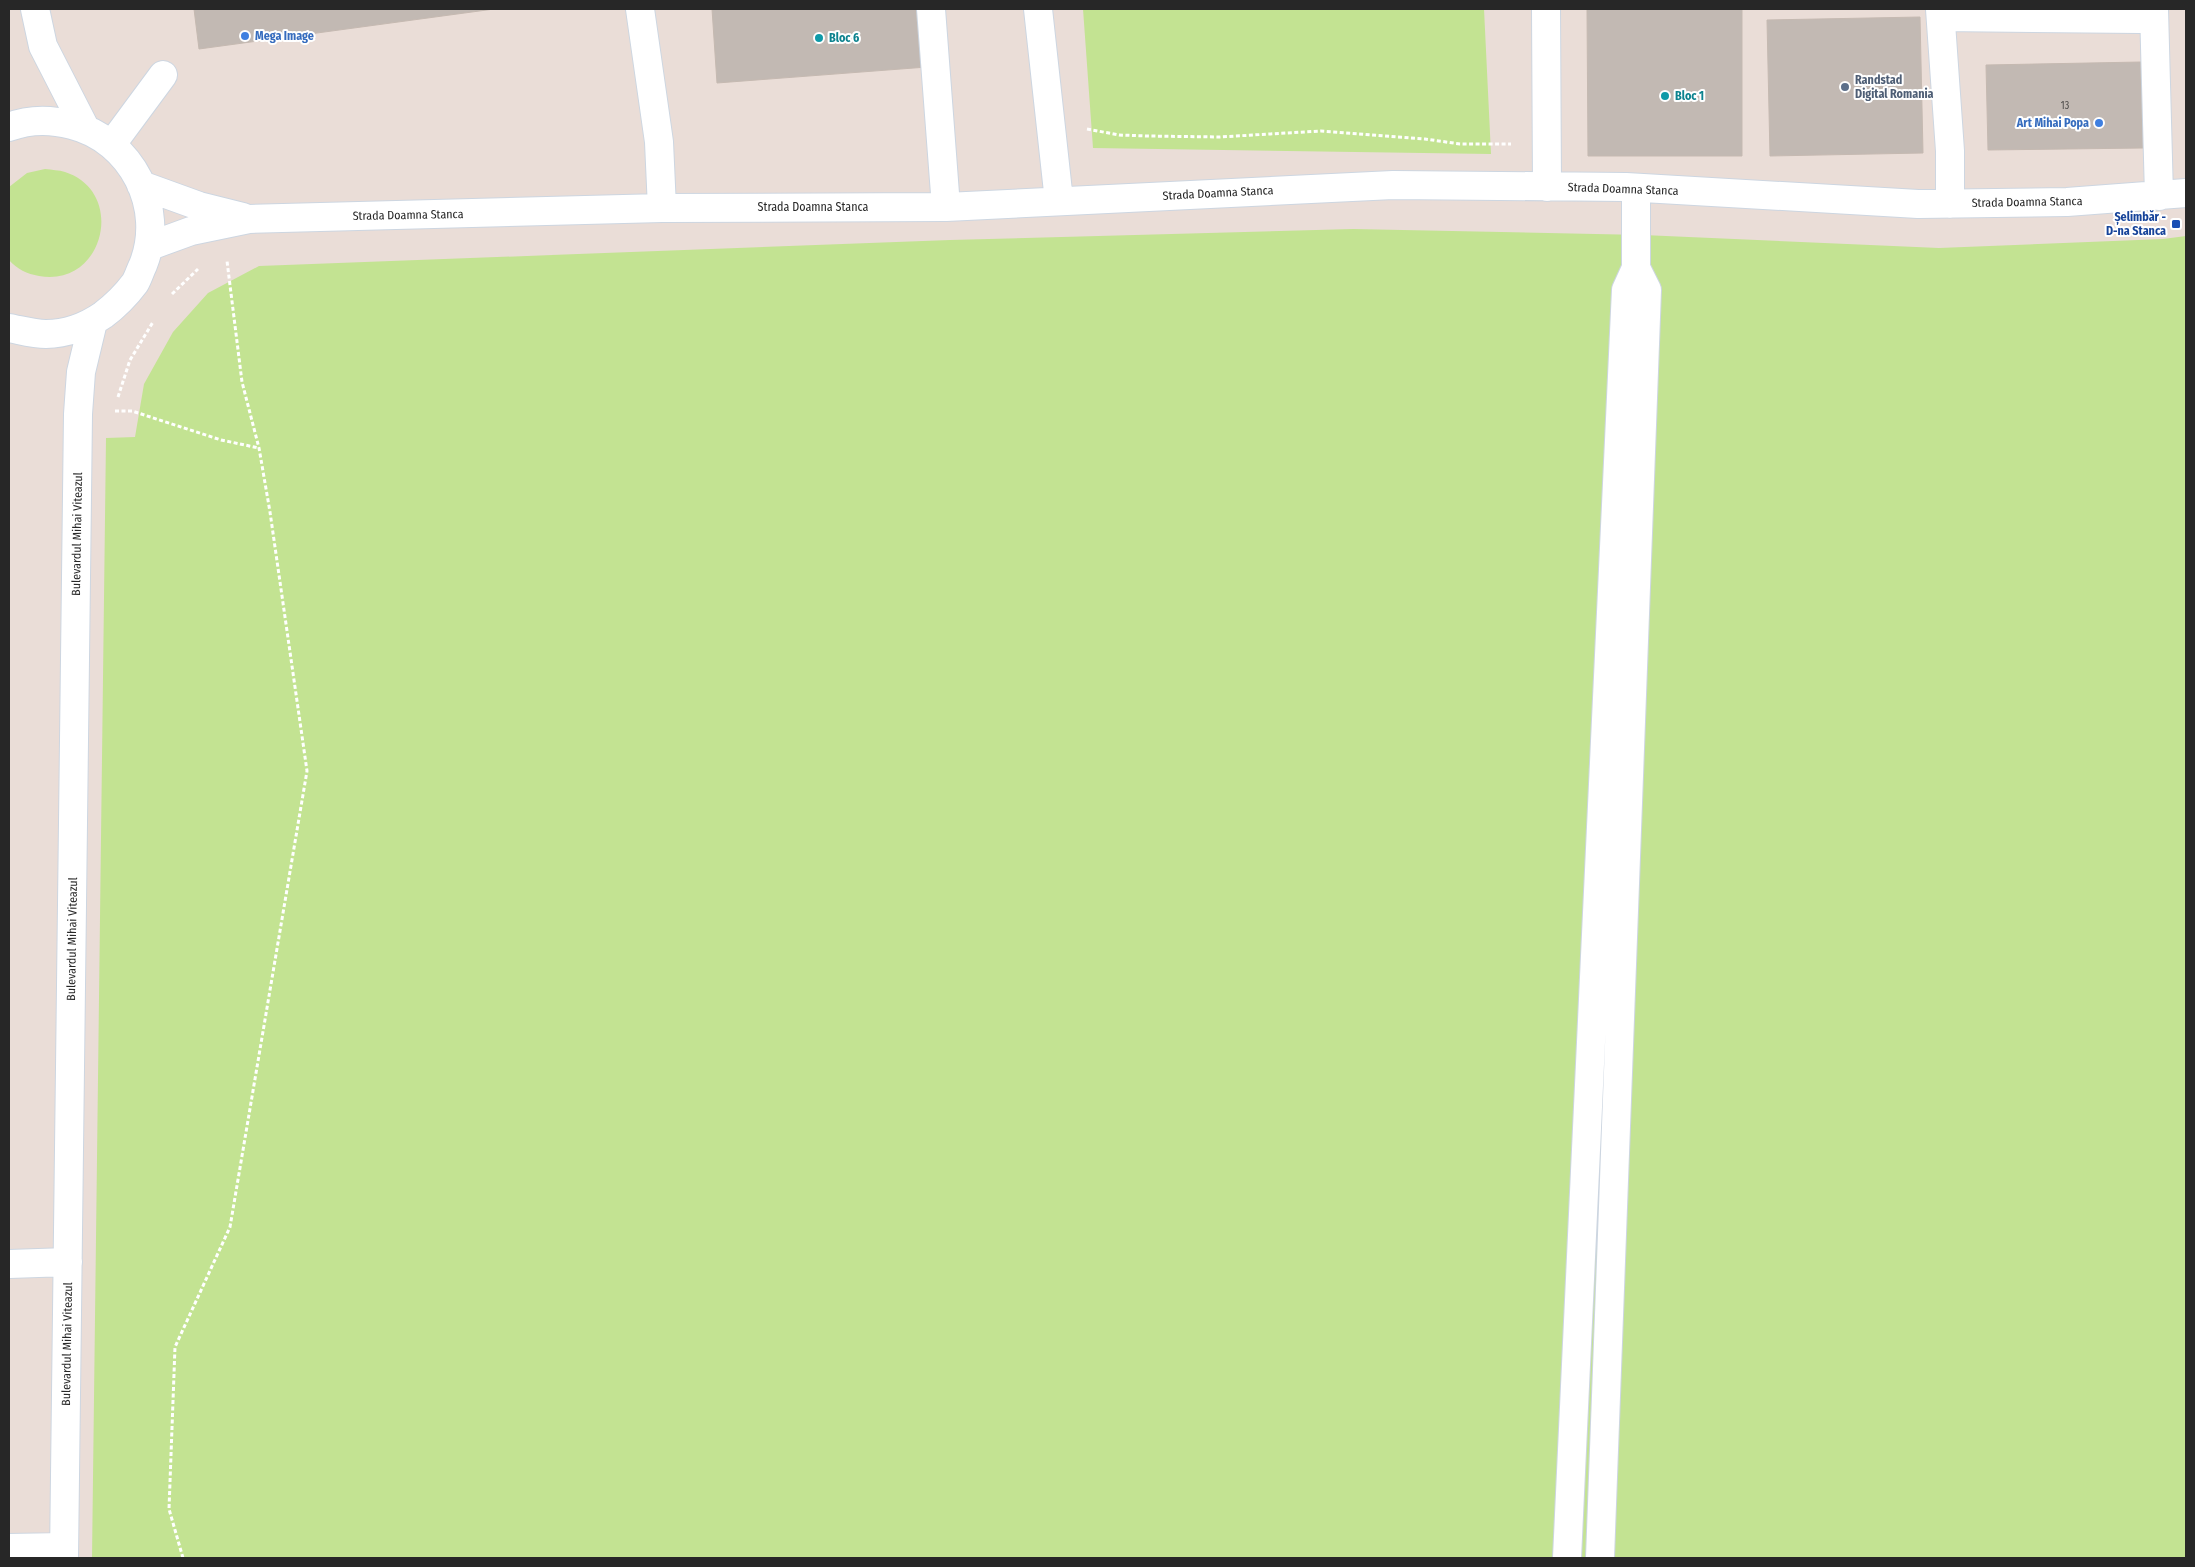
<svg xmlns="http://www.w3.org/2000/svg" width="2195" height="1567" viewBox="0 0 2195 1567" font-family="'Fira Sans Condensed',sans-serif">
<rect width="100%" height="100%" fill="#eaddd7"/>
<path fill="#c3e392" d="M 1083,9 L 1484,9 L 1491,154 L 1093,148 Z
M 45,169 C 52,170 59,170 65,172 C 127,192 104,288 39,276 C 27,274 17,269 9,260 L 9,187 L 27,173 Z
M 1353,229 L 1643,235 L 1939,248 L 2163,239 L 2186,236 L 2186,1558 L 92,1558 L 106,438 L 135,437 L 144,384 L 173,332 L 208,293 L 259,266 L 950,240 Z"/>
<path fill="#c2b9b3" stroke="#c5b9b1" d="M 194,9 L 494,9 L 199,49 Z
M 712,9 L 922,9 L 927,67 L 717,83 Z
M 1587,9 L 1742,9 L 1742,156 L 1588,156 Z
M 1920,17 L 1923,153 L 1770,156 L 1767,20 Z
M 2141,62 L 2143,148 L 1988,150 L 1986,65 Z"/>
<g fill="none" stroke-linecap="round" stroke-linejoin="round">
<g stroke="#cdd6e1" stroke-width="30">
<path id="minor" d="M 35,9 L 43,46 L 85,128
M 640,9 L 659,142 L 662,208
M 931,9 L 946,207
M 1038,9 L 1059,201
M 1546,9 L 1547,187
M 1940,9 L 1950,151 L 1950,204
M 2154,9 L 2159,196
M 1941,17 L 2140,19 L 2154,18
M 9,127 C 30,119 50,119 72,125 C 132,140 166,208 143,265 C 140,271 138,278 135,283 C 126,295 115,306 103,315 C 87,326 66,334 46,334 C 34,334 20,330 9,328
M 112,144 L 163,75
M 141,185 L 199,206 L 243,217
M 148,250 L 150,246 L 191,231 L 249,219 L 662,208 L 946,207 L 1393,185 L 1626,187 L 1918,204 L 2067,202 L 2186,193
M 9,1264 L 68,1262
M 9,1548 L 64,1547
M 64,1558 L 78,414 L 81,372 L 93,322
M 1567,1558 L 1626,290 L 1636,268 L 1636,188
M 1600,1558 L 1647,290 L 1636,268"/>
</g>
<path stroke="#fff" stroke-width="3" stroke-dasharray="4 2.5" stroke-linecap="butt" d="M 1087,129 L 1119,135 L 1148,136 L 1219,137 L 1321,131 L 1425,139 L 1460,144 L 1511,144
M 172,294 L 198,269
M 118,397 L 130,360 L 153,322
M 115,411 L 132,411 L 221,440 L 259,448
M 183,1558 L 169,1509 L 175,1347 L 230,1227 L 307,771 L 270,512 L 259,448 L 242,382 L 227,261"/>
<use href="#minor" stroke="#fff" stroke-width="28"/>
</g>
<g fill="#3f7fe0" stroke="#fff" stroke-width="2">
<circle cx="245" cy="36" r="5"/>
<circle cx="2099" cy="123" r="5"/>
</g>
<g fill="#0f9aa8" stroke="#fff" stroke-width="2">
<circle cx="819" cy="38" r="5"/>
<circle cx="1665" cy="96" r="5"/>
</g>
<circle fill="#5c6f8a" stroke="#fff" stroke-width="2" cx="1845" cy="87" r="5"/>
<rect fill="#1a4fb4" stroke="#fff" stroke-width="2" x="2171" y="219" width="10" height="10" rx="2.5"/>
<g text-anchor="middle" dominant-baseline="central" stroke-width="4" stroke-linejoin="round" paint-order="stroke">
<g font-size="10" fill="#4e4c4a">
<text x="2065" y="106">13</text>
</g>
<g font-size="12" font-weight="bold" fill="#366cbe" stroke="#fff" text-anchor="start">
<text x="255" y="36">Mega Image</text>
<text x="2089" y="123" text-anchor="end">Art Mihai Popa</text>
</g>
<g font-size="12" font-weight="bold" fill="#0d838f" stroke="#fff" text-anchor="start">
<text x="829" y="38">Bloc 6</text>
<text x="1675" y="96">Bloc 1</text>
</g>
<g font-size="12" font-weight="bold" fill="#4e5e75" stroke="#fff" text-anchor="start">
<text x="1855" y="80">Randstad<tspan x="1855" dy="14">Digital Romania</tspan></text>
</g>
<g font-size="12" fill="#272727" stroke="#fff">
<text transform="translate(1623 189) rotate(2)">Strada Doamna Stanca</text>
<text transform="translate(1218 193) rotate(-3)">Strada Doamna Stanca</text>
<text transform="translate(2027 202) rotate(-1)">Strada Doamna Stanca</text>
<text x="813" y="207">Strada Doamna Stanca</text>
<text transform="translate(408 215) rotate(-1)">Strada Doamna Stanca</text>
<text transform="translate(77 534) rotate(-89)">Bulevardul Mihai Viteazul</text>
<text transform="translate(72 939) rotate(-89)">Bulevardul Mihai Viteazul</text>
<text transform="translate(67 1344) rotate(-89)">Bulevardul Mihai Viteazul</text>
</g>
<g font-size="12" font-weight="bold" fill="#164399" stroke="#fff" text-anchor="end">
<text x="2166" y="217">Șelimbăr -<tspan x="2166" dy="14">D-na Stanca</tspan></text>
</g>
</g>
<rect width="2195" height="1567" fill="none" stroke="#272727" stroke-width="20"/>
</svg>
